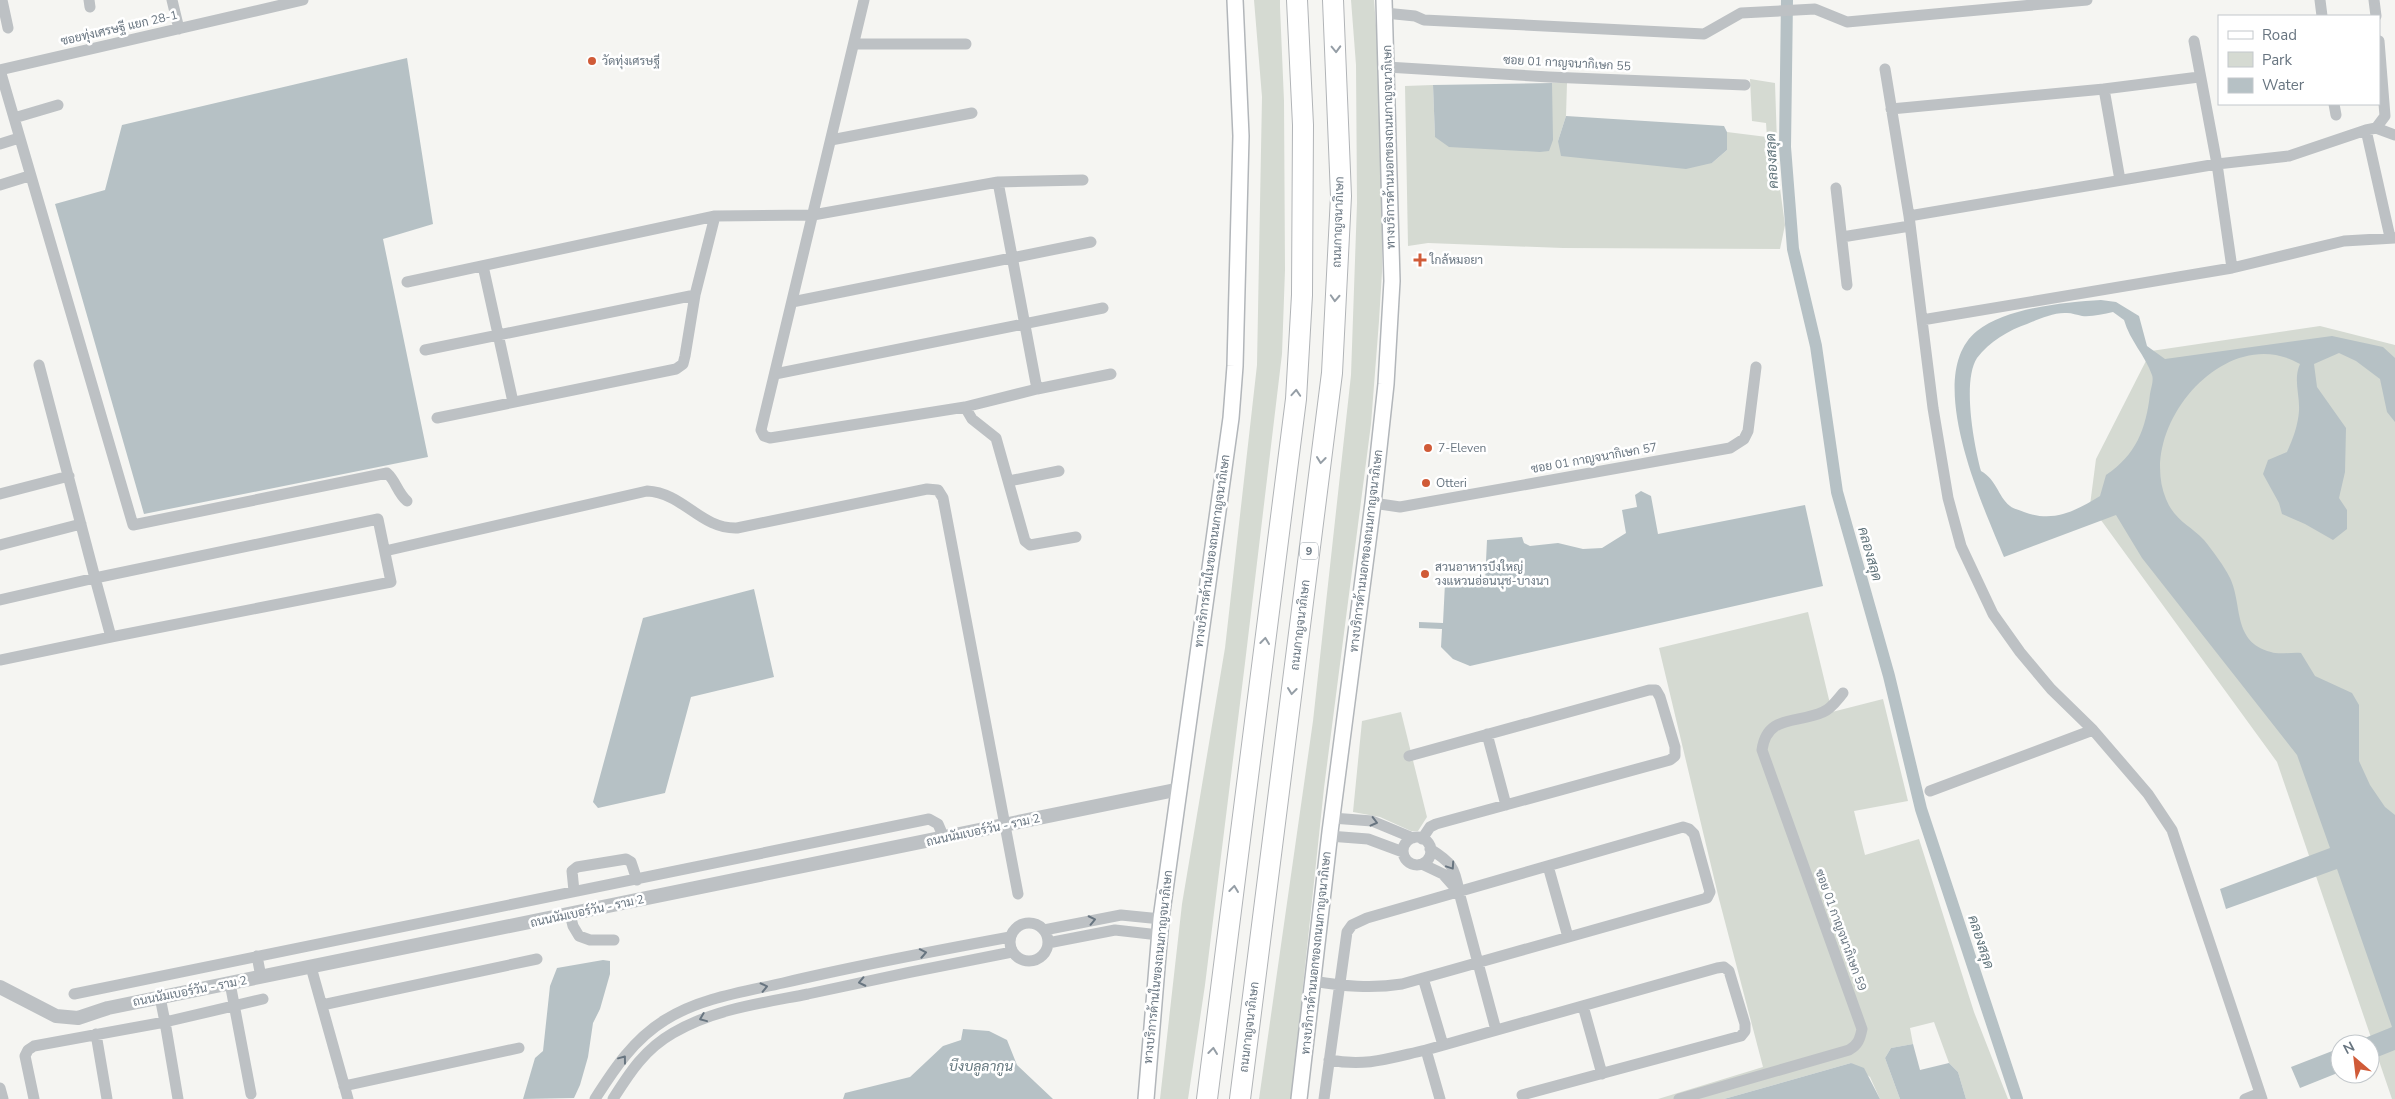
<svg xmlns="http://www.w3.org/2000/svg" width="2395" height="1099" viewBox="0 0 2395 1099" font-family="'Nunito Sans',Sarabun,sans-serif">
<rect width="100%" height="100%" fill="#f5f5f2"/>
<path fill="#d5dad2" d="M 1254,0 L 1280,0 L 1280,7 L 1284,101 L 1285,270 L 1282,354 L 1245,663 L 1205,985 L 1188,1099 L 1160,1099 L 1182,904 L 1225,648 L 1257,365 L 1262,97 Z
M 1351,0 L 1374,0 L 1382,102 L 1382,272 L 1379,321 L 1371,424 L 1324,788 L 1291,1099 L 1259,1099 L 1313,721 L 1351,375 L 1357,203 L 1356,65 Z
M 1750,79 L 1775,83 L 1778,174 L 1785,225 L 1780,249 L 1563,248 L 1428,243 L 1408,246 L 1405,86 L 1433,85 L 1435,137 L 1552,108 L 1552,83 L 1567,83 L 1566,116 L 1558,141 L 1712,163 L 1727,150 L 1727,132 L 1767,137 L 1766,123 L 1752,121 Z
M 2320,326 L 2395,345 L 2395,1099 L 2392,1099 L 2277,762 L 2090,505 L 2096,459 L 2151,351 Z
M 1808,612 L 1832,712 L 1883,699 L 1908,801 L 1854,811 L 1865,855 L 1919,839 L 1974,1012 L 2008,1099 L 1966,1099 L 1958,1072 L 1949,1063 L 1934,1022 L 1910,1028 L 1913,1044 L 1891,1048 L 1885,1058 L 1900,1099 L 1880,1099 L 1870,1077 L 1851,1063 L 1724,1099 L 1658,1099 L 1763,1067 L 1719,899 L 1659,648 Z
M 1401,712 L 1427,817 L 1418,831 L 1411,831 L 1380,817 L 1353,812 L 1362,721 Z"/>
<path fill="#b6c1c5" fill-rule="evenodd" d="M 407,58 L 433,224 L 383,239 L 428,457 L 144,514 L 55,204 L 105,190 L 122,125 Z
M 1552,83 L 1553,140 L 1549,151 L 1540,152 L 1449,147 L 1435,137 L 1433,85 Z
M 1566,116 L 1724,126 L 1727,132 L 1727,150 L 1712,163 L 1686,169 L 1561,156 L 1558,141 Z
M 2101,300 L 2116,302 L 2139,316 L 2147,346 L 2165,359 L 2332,336 L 2383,347 L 2395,358 L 2395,422 L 2387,412 L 2380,379 L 2356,361 L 2339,353 L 2314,364 L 2317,387 L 2346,428 L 2345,472 L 2339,498 L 2347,510 L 2347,529 L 2333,540 L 2305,524 L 2282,514 L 2279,503 L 2263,474 L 2268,460 L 2287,452 C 2293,439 2298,425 2299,411 C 2300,394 2293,380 2300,364 C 2226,321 2136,427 2166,499 C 2175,521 2190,525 2204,540 C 2213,551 2224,566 2230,578 C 2243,605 2232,642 2271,652 C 2279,655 2291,652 2301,653 L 2315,676 L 2352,693 L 2359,705 L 2359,761 L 2370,785 L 2385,807 L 2395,815 L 2395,1050 L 2370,1060 L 2370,1044 L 2350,1044 L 2392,1027 L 2337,869 L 2226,909 L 2220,889 L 2330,848 L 2297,755 L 2142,558 L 2116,515 L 2004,557 C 1983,506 1922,375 1977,331 C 2006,308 2065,302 2101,300 ZM 2113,312 L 2124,320 C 2130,341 2145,355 2152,375 C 2154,380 2151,388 2150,394 C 2146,429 2136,455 2106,475 L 2100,496 C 2075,511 2054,523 2024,512 C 2020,510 2013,509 2010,506 C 1997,495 1997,480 1981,471 C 1974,445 1962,381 1977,358 C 1989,342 2009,330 2027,324 C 2039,319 2054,312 2067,313 C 2072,313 2077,315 2082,316 C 2092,317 2103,314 2113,312 Z
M 1641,491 L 1651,496 L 1658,534 L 1805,505 L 1823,586 L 1470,666 L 1453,659 L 1441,647 L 1442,629 L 1419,628 L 1419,622 L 1443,623 L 1445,583 L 1485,582 L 1487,540 L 1522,537 L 1524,543 L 1530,546 L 1558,543 L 1583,549 L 1602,548 L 1626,533 L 1622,510 L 1637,507 L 1635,495 Z
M 754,589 L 774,677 L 691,697 L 665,793 L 598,808 L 593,802 L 643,618 Z
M 603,960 L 610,961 L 610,974 L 600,1009 L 593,1023 L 588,1057 L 580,1085 L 574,1098 L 523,1099 L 535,1058 L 543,1051 L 550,986 L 557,968 Z
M 963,1029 L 989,1031 L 1007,1040 L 1017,1065 L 1053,1099 L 843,1099 L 845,1093 L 910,1077 L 943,1046 L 961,1040 Z
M 1913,1044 L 1920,1070 L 1949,1063 L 1958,1072 L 1966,1099 L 1900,1099 L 1885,1058 L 1891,1048 Z
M 2340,1048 L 2340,1072 L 2300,1088 L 2291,1067 Z
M 1851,1063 L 1864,1068 L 1880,1099 L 1724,1099 Z"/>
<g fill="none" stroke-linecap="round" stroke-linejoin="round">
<path stroke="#b6c1c5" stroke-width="12" d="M 1787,0 L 1785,147 L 1793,249 L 1816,346 L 1837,492 L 1889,676 L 1921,809 L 2017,1099"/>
<g stroke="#b2b6ba" stroke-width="18">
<path id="secondary" d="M 1146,1099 L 1161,919 L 1231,418 L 1235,366 L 1241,136 L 1235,0
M 1299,1099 L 1330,832 L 1373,503 L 1386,384 L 1392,281 L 1384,0"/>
</g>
<g stroke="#b1b4b7" stroke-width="22">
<path id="motorway" d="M 1207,1099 L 1296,399 L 1302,295 L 1303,125 L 1297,0
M 1240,1099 L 1332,373 L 1341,196 L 1333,0"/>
</g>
<path stroke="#bdc1c4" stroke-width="11" d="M 2,0 L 8,28
M 89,0 L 90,7
M 172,0 L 179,29
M 864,0 L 761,430 L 764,436 L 770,438 L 965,407 L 1037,389 L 1111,374
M 2320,0 L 2322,16
M 2374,0 L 2376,16
M 1385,13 L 1415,16 L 1424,20 L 1704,34 L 1741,13 L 1815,9 L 1847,22 L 2087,0
M 2194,41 L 2217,164 L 2232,268
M 854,44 L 966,44
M 1387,67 L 1549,77 L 1745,85
M 1885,69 L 1909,216 L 1933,408 L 1948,498 L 1961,546 L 1993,614 L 2020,652 L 2051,689 L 2093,730 L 2148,794 L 2172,830 L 2262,1099
M 0,70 L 133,525 L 387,473 C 396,481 397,492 407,501
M 0,70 L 303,0
M 2104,89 L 2120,180
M 2334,104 L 2336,115
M 1891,109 L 2104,89 L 2199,77
M 14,118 L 58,105
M 2376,128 L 2385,116 L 2379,41
M 2366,130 L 2390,237
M 831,140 L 972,113
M 0,144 L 19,138
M 998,182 L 1037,389
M 0,185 L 29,176
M 1836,188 L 1847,285
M 1909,216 L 2217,164 L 2289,156 L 2366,130 L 2376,128 L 2395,135
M 1842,237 L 1910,226
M 483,266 L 513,402
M 407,282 L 715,216 L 813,215 L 998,182 L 1083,180
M 792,302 L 1091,242
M 1922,320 L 2232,268 L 2344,241 L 2395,238
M 425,350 L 695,295
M 775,374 L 1103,308
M 965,407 L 972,419 L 996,438 L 1025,541 L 1030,545 L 1076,537
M 437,418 L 676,369 L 683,364 L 685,356 L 695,295 L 715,216
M 1009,481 L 1059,471
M 0,494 L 69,476
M 1373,503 L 1400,507 L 1730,448 L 1744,439 L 1748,431 L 1756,367
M 378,519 L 391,582 L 111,637 L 95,578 Z
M 0,545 L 81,524
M 385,551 L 647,491 C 684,493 700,529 737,528 L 927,489 L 938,490 L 943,498 L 1018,894
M 0,600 L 95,578 L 39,365
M 0,660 L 111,637
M 1487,734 L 1506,805
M 1409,756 L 1649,690 L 1656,690 L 1660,697 L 1675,747 L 1675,756 L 1670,760 L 1436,824 L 1430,827 L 1422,839
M 1930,791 L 2093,730
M 1332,818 L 1372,821 L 1413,838
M 1329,836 L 1368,839 L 1403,852
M1403 851a14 14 0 1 1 28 0a14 14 0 1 1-28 0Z
M 1430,849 C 1451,862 1455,867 1459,892 L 1496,1030
M 1422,864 L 1443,874 L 1458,891
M 1548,866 L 1568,937
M 574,891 L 572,871 L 577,867 L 626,859 L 631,862 L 637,880
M 570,914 L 573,926 L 579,936 L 590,940 L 614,940
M1010 942a19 19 0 1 1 38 0a19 19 0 1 1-38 0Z
M 1044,930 L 1121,915 L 1161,919
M 1048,943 L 1115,930 L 1159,935
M 257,956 L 261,977
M 311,967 L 348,1099
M 1423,978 L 1443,1045
M 1313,981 C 1343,986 1371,989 1402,984 L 1707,898 L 1710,892 L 1694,834 L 1689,829 L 1683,827 L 1367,918 L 1352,925 L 1347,932 L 1324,1099
M 230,983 L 251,1094
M 74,994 L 929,819 L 938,824 L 944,838
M 322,1005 L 537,959
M 1583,1006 L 1602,1074
M 96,1034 L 107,1099
M 1426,1050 L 1440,1099
M 1329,1060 C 1367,1067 1390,1058 1426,1050 L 1717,968 L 1724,967 L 1729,971 L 1745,1024 L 1745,1031 L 1741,1036 L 1522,1095
M 344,1086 L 519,1048
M 0,1088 L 3,1099
M 34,1099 L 25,1056 L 28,1050 L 34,1046 L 165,1022 L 160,997
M 178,1099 L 165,1022 L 263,999
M 595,1099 C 614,1069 634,1039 665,1020 C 700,998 743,992 783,983 C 859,965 934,951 1010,937
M 613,1099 C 630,1072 645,1049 673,1033 C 714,1009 762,1003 808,994 C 876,979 944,965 1012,952
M 1679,1099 L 1849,1050 C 1858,1045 1860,1039 1862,1029 L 1762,750 C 1767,714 1797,724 1823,712 C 1831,709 1837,700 1843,693
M 2245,1099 L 2260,1093"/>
<path stroke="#bdc1c4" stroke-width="14" d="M 0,987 L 56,1016 L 78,1018 L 108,1008 L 1180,789"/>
<use href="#secondary" stroke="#fff" stroke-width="15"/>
<use href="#motorway" stroke="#fff" stroke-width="20"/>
</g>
<defs><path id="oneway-chevron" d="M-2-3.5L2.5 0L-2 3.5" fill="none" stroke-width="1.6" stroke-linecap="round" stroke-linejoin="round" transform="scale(1.25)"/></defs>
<g stroke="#959ea6">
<use href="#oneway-chevron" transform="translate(1336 49) rotate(88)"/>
<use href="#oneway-chevron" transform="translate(1335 298) rotate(93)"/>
<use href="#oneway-chevron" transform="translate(1296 393) rotate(-86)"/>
<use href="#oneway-chevron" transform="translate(1321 460) rotate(97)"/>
<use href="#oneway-chevron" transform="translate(1265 641) rotate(-83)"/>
<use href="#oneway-chevron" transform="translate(1292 691) rotate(97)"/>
<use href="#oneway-chevron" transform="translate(1234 889) rotate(-83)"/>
<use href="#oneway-chevron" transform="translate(1213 1051) rotate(-83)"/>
</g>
<g stroke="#687580">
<use href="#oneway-chevron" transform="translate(1374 822) rotate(14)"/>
<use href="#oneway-chevron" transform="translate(1451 866) rotate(56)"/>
<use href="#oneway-chevron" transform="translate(1092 920) rotate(-12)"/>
<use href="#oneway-chevron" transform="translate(923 953) rotate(-11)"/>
<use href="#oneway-chevron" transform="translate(862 982) rotate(168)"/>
<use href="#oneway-chevron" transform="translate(764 987) rotate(-13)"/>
<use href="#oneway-chevron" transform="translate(703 1018) rotate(158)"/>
<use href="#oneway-chevron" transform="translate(623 1059) rotate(-53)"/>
</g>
<g fill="#d05b38" stroke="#fff" stroke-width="2">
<circle cx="592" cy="61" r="5"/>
<path d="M1417.5 252.5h5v5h5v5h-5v5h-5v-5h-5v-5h5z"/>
<circle cx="1428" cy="448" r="5"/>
<circle cx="1426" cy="483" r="5"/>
<circle cx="1425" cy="574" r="5"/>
</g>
<g text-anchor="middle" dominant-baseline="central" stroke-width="5" stroke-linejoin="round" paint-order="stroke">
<rect fill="#fff" stroke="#959ea6" stroke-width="1" x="1300" y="542.5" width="18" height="17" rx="4"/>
<g font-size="11" font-weight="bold" fill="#687580">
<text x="1309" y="551">9</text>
</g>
<g font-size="12" fill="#687580" stroke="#fff">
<text transform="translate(119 28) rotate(-13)">ซอยทุ่งเศรษฐี แยก 28-1</text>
<text transform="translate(1567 63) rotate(3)">ซอย 01 กาญจนากิเษก 55</text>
<text transform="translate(1389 147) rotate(-91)">ทางบริการด้านนอกของถนนกาญจนาภิเษก</text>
<text transform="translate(1338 222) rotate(-88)">ถนนกาญจนาภิเษก</text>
<text transform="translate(1594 458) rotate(-10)">ซอย 01 กาญจนากิเษก 57</text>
<text transform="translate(1212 551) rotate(-82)">ทางบริการด้านในของถนนกาญจนาภิเษก</text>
<text transform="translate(1366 551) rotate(-83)">ทางบริการด้านนอกของถนนกาญจนาภิเษก</text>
<text transform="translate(1300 625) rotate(-83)">ถนนกาญจนาภิเษก</text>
<text transform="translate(983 830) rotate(-12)">ถนนนัมเบอร์วัน - ราม 2</text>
<text transform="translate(587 911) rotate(-12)">ถนนนัมเบอร์วัน - ราม 2</text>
<text transform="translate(1841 930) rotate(70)">ซอย 01 กาญจนาภิเษก 59</text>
<text transform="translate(1316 953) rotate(-84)">ทางบริการด้านนอกของถนนกาญจนาภิเษก</text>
<text transform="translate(1158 967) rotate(-84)">ทางบริการด้านในของถนนกาญจนาภิเษก</text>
<text transform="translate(190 991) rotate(-11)">ถนนนัมเบอร์วัน - ราม 2</text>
<text transform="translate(1249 1027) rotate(-83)">ถนนกาญจนาภิเษก</text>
</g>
<g font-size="12" fill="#687580" stroke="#fff" text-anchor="start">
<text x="602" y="61">วัดทุ่งเศรษฐี</text>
<text x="1430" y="260">ใกล้หมอยา</text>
<text x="1438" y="448">7-Eleven</text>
<text x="1436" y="483">Otteri</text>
<text x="1435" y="567">สวนอาหารบึงใหญ่<tspan x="1435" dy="14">วงแหวนอ่อนนุช-บางนา</tspan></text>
</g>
<g font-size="14" font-style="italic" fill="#63767d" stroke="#fff">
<text transform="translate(1772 161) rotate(-93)">คลองสลุด</text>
<text transform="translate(1870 554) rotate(74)">คลองสลุด</text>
<text transform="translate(1981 942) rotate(72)">คลองสลุด</text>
<text x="981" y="1066">บึงบลูลากูน</text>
</g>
</g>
<rect x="2218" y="15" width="162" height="90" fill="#ffffff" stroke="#c3c8cc"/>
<rect x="2228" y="31" width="25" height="8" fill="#ffffff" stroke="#c3c8cc"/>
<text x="2262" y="40" font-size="15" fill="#687580">Road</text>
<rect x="2228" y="52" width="25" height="15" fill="#d5dad2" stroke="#c3c8cc"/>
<text x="2262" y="65" font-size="15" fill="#687580">Park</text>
<rect x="2228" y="78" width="25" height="15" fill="#b6c1c5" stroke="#c3c8cc"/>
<text x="2262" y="90" font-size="15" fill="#687580">Water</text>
<g transform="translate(2355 1059) rotate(332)"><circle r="24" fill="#ffffff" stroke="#c3c8cc"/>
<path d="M0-4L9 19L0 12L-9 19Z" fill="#d05b38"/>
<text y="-8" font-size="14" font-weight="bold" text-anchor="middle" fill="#687580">N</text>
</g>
</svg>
